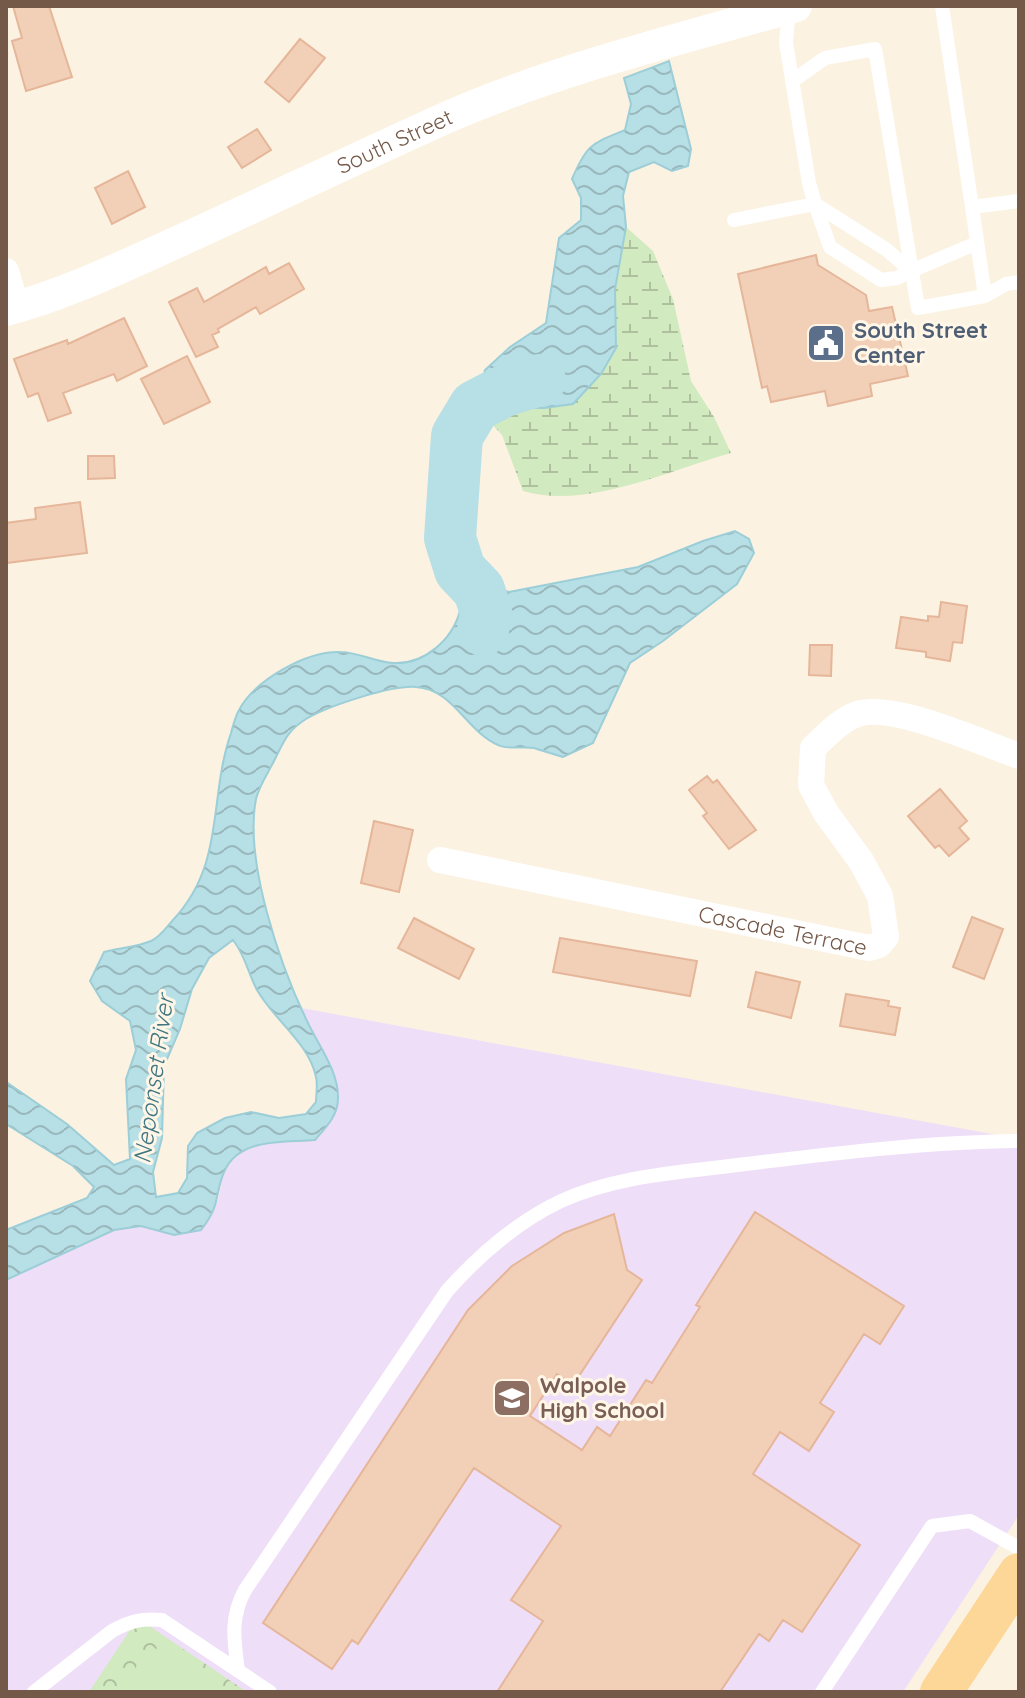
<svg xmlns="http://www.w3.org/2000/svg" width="1025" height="1698" viewBox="0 0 1025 1698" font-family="Quicksand,sans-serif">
<defs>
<pattern id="wetland-marsh" width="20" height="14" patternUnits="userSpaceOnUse" patternTransform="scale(2)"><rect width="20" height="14" fill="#d1eac0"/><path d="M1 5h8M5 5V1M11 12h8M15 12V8" fill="none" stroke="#aec09e"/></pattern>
<pattern id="park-crowns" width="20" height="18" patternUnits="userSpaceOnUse" patternTransform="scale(2)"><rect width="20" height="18" fill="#d1eac0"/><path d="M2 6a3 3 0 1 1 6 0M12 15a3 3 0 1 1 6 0" fill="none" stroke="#aec09e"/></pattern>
<pattern id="water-waves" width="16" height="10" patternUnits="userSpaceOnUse" patternTransform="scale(2)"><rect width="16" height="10" fill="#b6dfe6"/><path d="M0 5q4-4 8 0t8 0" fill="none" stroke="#99b8bc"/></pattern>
</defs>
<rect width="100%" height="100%" fill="#fcf2e1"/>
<path fill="#efdef8" d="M 301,1008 L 1019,1139 L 1019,1515 L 903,1692 L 6,1692 L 6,1280 L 114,1230 L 141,1226 L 174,1234 L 218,1200 L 224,1170 L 243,1150 L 267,1143 L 294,1142 L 339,1100 L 334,1076 Z"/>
<path fill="url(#wetland-marsh)" d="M 626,227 L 653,251 L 673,299 L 691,381 L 714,417 L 731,453 C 670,470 586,510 523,491 L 502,435 L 475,406 L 544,408 L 573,404 L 601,374 L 616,348 L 615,289 Z"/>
<path fill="url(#park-crowns)" d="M 145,1623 L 247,1692 L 89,1692 L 132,1627 Z"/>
<path fill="#d1eac0" d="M 150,1645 L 222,1692 L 120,1692 Z"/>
<path fill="url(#water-waves)" stroke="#9cced8" stroke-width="2" fill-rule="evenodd" d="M 669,61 L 691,149 L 688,166 L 672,171 L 654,162 L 629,172 L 623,196 L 626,227 L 615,289 L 616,348 L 601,374 L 573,404 L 544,408 L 475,406 L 485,370 L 510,347 L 546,323 L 559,238 L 581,220 L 581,198 L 572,179 C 587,144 591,144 625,130 L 631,104 L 624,78 Z
M 735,531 L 749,539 L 754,553 L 737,584 L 663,641 L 630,663 L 593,743 L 563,757 C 553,754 543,751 534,748 C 523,746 507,750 498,745 C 466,731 453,689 416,687 C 391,685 328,706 306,719 C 287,731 284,741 274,761 C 268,773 259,786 256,799 C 244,861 280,965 307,1021 C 318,1045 339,1071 338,1099 C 338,1116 325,1128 315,1140 C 284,1143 239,1137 224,1172 C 214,1196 221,1205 201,1230 L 174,1235 L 141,1226 L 114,1230 L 6,1280 L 6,1230 L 87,1198 L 94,1187 L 73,1166 L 6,1124 L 6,1082 L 67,1124 L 114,1165 L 130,1159 L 126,1079 L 136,1050 L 130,1021 L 102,1001 L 90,981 L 104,952 C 119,948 137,947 151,941 C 159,938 167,927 173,920 C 226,863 208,799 231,733 C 233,726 235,717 239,710 C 255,680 306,651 340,652 C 358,652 375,662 393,663 C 424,665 452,640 460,611 C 464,596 449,586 453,572 L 472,567 L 477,570 L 484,585 L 509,592 L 638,567 L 703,541 ZM 233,940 C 245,955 248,973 257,990 C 274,1020 309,1043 316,1077 C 318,1085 316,1094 316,1102 L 306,1114 L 279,1118 L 251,1112 L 225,1118 L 197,1133 L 188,1146 L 187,1178 L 178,1193 L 156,1197 L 153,1172 L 162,1138 L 164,1066 L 180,1029 L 192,989 L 209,958 Z"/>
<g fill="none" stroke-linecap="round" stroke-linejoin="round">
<path stroke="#b6dfe6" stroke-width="52" d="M 483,630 L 486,612 L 479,590 L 460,570 L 450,538 L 457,436 L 475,406 L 504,391 L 540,380"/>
</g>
<path fill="#f2d0b8" stroke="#e5b699" stroke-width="2" d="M 13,6 L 49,6 L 72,77 L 26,91 L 12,41 L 22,38 Z
M 300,39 L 325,58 L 289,102 L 265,82 Z
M 257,129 L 271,150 L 242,168 L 228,147 Z
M 128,171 L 145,207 L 112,224 L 95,188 Z
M 816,255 L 818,265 L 866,295 L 869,311 L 892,307 L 908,376 L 870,384 L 872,396 L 828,406 L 825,391 L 771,402 L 767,386 L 762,388 L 738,274 Z
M 289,263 L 304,289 L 260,314 L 256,307 L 218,329 L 219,332 L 212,335 L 218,347 L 196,357 L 169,302 L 197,288 L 204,302 L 266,267 L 269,274 Z
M 124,318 L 147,366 L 117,381 L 114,374 L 63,393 L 71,413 L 48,421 L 38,393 L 28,397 L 14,359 L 67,340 L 68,344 Z
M 187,356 L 210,402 L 164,424 L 141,379 Z
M 88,456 L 114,456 L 115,478 L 88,479 Z
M 80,502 L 87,553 L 6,563 L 6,523 L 36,519 L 35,508 Z
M 941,602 L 967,606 L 962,643 L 953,642 L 950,661 L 926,657 L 926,652 L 896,648 L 901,617 L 928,621 L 928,616 L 939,617 Z
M 810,645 L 832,645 L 831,676 L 809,675 Z
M 707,776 L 713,783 L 717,780 L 756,830 L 729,849 L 703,816 L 707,813 L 689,790 Z
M 940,789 L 967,821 L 959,828 L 969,839 L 949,856 L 939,845 L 935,848 L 908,816 Z
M 374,821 L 413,830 L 399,892 L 361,883 Z
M 972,917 L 1003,929 L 984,979 L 953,967 Z
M 414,918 L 474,949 L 459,979 L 398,948 Z
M 560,938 L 697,961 L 690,996 L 553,972 Z
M 756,972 L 800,982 L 791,1018 L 748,1007 Z
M 846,994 L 889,1001 L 888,1006 L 900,1008 L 895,1035 L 840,1026 Z
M 755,1212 L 904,1306 L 880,1344 L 864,1334 L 820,1403 L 834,1412 L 809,1451 L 780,1432 L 753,1474 L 860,1545 L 802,1632 L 783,1620 L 769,1641 L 759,1634 L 720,1692 L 497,1692 L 543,1621 L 511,1600 L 561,1526 L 474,1468 L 358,1644 L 352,1640 L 332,1669 L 263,1623 L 468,1310 L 512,1266 L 564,1233 L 614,1214 L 627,1270 L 642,1280 L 573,1385 L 557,1374 L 530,1416 L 582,1450 L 597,1427 L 610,1436 L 646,1380 L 652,1383 L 700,1307 L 696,1305 Z"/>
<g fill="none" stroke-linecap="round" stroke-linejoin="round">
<path stroke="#fff" stroke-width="14" d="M 942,6 L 972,207 L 1019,201
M 789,8 L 786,43 L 809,183 L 815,204 L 887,250 L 911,271 L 977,243
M 794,80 L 825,58 L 875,49 L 918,308 L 985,296 L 1006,284 L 1019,282
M 972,207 L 985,296
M 734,220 L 815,204 L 830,247 L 881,280 L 897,278 L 911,271
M 238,1671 C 234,1641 230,1617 245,1590 L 447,1291 C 479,1255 517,1222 561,1201 C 618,1175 685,1172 746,1164 C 837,1153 927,1142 1019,1141
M 34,1692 L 112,1631 C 130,1621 142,1618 162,1620 L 270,1692
M 822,1692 L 932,1526 L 970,1521 L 1019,1548"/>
<g stroke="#fff" stroke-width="26">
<path d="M 6,271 L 17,308"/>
<path id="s1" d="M 440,860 L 869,948 L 879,945 L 886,937 L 880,896 L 861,861 L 826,813 L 811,785 L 813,748 C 827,735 839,721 857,714 C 894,702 981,743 1019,756"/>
</g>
<path stroke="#fff" stroke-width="32" id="s2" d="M 6,310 C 60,296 113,271 164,248 C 259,205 354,159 450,116 C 561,68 680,39 796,6"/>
<path stroke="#fcd798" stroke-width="42" d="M 941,1692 L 1019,1574"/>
</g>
<defs>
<g id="civic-square" transform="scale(2)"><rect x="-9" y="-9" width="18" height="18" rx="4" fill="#5c6f8a" stroke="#fff6e7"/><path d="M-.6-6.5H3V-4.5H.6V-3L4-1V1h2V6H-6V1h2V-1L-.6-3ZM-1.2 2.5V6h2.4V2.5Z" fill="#fff"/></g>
<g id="school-square" transform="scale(2)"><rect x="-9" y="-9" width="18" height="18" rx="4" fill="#8d6e63" stroke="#fff6e7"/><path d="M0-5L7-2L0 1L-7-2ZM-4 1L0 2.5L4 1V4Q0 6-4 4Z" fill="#fff"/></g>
</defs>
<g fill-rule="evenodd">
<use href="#civic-square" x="826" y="343"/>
<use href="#school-square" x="512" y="1398"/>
</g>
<g text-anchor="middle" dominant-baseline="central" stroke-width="6" stroke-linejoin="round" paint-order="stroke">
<g font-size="22" fill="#745848" stroke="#fff6e7">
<text stroke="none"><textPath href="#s2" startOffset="424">South Street</textPath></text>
<text stroke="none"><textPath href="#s1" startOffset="350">Cascade Terrace</textPath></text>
</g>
<g font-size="22" font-weight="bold" fill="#4e5e75" stroke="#fff6e7" text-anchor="start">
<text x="854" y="330">South Street<tspan x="854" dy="25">Center</tspan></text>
</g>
<g font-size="22" font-weight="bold" fill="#785e54" stroke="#fff6e7" text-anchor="start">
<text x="540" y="1385">Walpole<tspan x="540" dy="25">High School</tspan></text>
</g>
<g font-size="24" font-style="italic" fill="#3f7681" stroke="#fff6e7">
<text transform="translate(153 1079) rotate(-82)">Neponset River</text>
</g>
</g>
<rect width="1025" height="1698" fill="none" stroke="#745848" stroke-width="16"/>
</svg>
